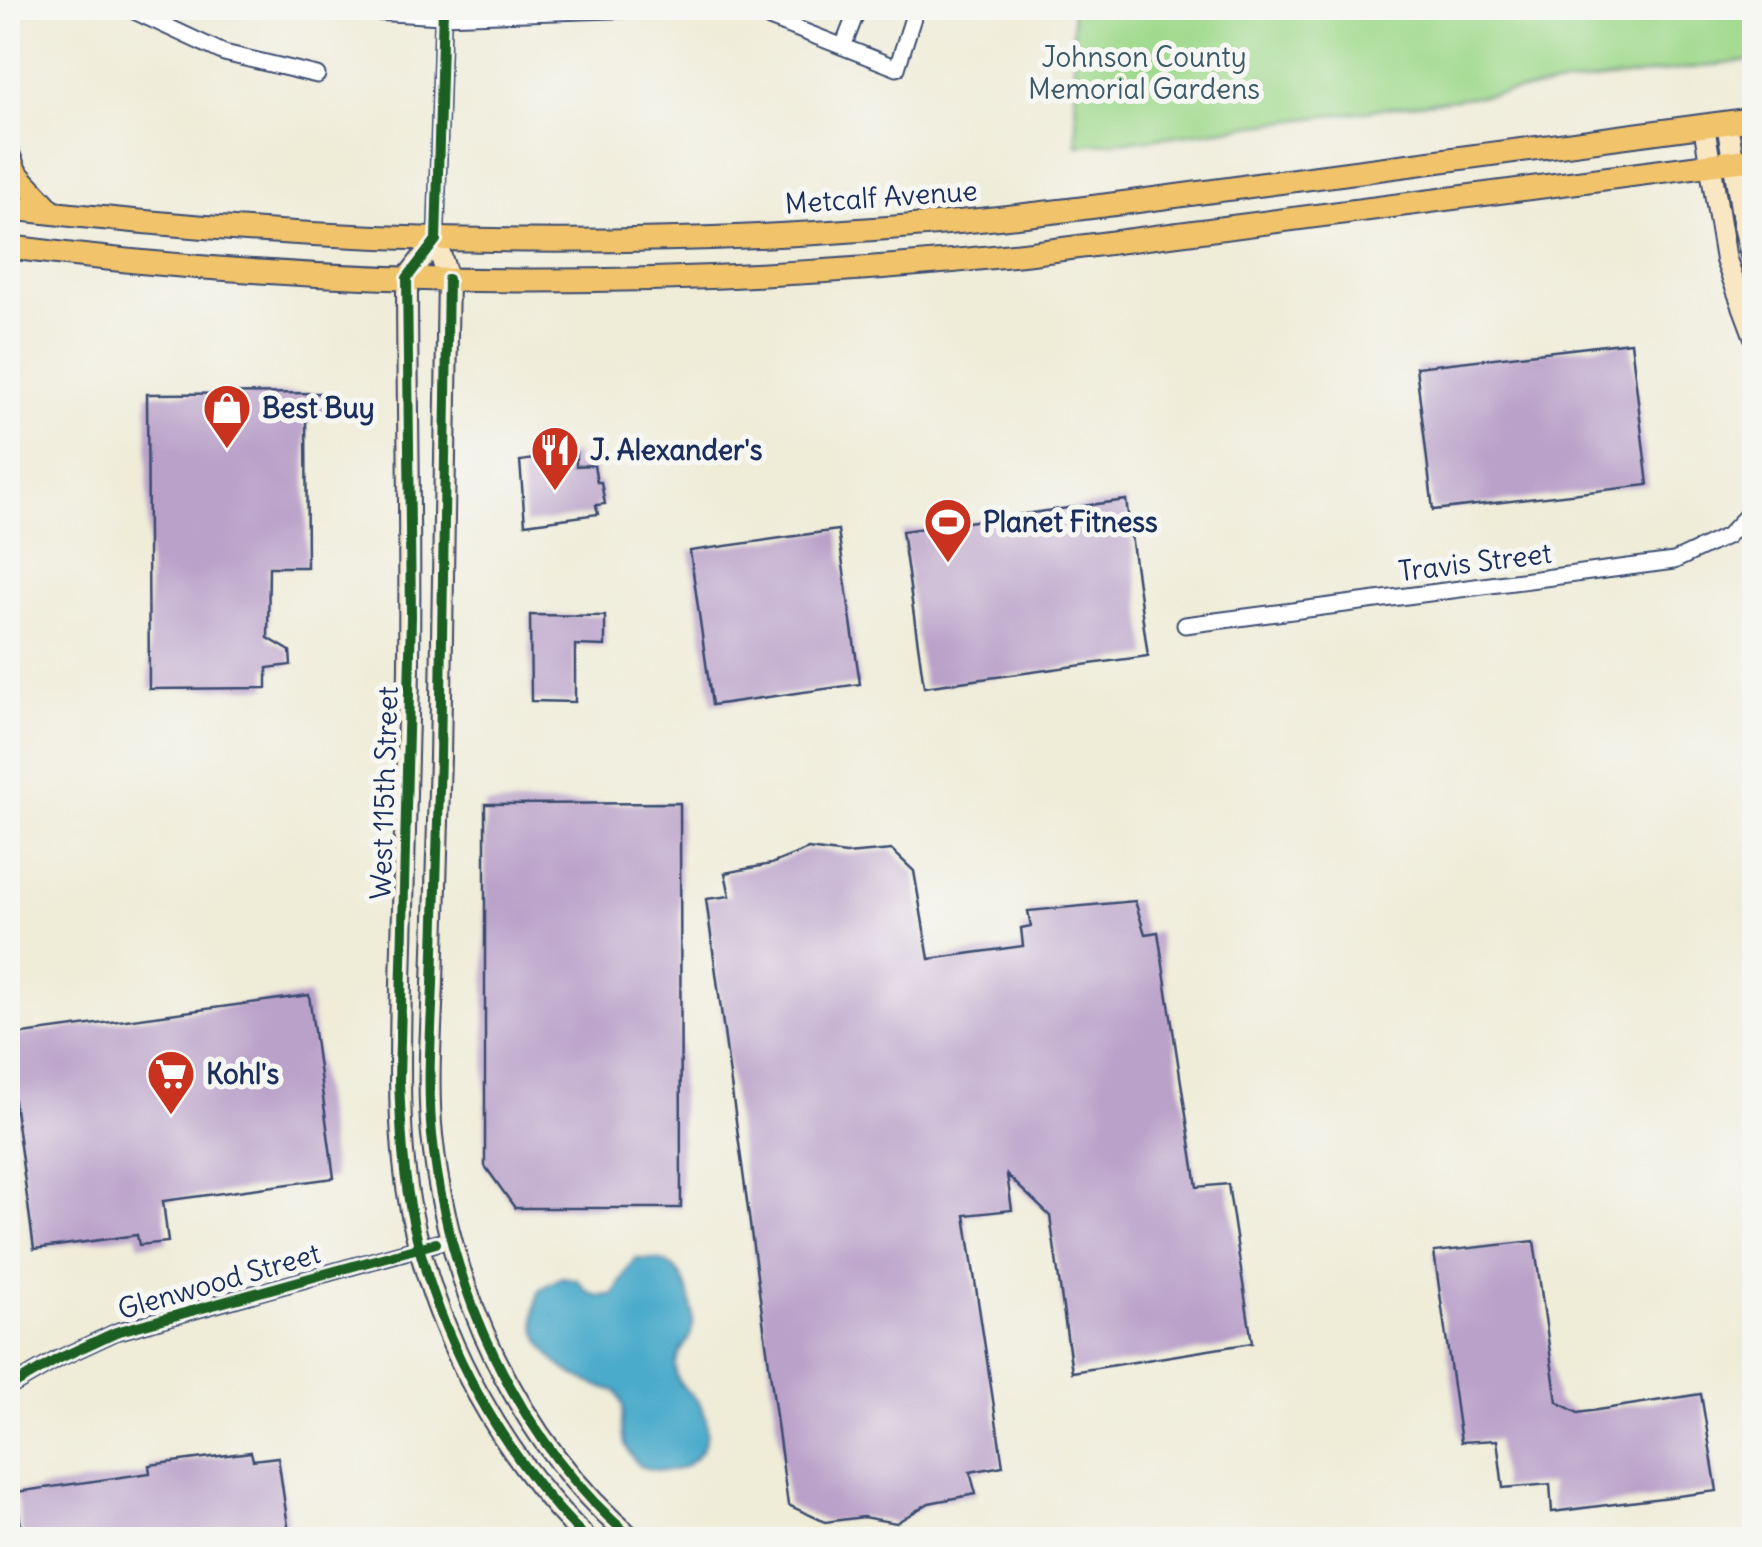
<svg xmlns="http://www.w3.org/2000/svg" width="1762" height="1547" viewBox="0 0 1762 1547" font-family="Delius,sans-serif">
<rect width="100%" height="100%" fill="#f6f6f2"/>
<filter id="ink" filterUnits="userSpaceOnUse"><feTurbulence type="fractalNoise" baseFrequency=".01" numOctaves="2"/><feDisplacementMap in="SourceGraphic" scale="20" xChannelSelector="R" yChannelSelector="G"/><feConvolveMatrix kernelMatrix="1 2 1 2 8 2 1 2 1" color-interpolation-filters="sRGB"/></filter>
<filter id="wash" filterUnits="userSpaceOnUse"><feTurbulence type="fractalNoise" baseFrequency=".0048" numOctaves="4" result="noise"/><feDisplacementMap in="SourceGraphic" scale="40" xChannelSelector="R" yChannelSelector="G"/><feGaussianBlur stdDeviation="2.25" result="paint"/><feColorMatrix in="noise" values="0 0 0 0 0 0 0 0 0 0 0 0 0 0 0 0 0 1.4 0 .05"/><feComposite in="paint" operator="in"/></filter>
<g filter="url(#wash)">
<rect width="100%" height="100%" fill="#efecd8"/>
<path fill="#9fd98b" stroke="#5d8474" stroke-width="2.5" d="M 1072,8 L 1754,8 L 1754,60 L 1143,140 L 1077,145 Z"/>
<path fill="#4babca" stroke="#336d94" stroke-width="2.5" d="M 637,1259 C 650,1259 664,1259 674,1268 C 688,1281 697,1316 691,1333 C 685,1349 671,1357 677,1376 C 681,1390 695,1394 701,1406 C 716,1434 701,1466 670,1471 C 660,1472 649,1468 639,1466 C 631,1455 622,1444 622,1429 C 621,1409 628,1410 616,1391 C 566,1379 519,1346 540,1289 L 562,1277 L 578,1280 C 588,1296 597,1298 614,1294 L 630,1265 Z"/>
<g id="blocks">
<path fill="#baa1c9" d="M 1631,342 L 1648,485 L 1433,510 L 1416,367 Z
M 327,393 L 327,415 L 306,415 L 307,567 L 269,567 L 268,638 L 290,651 L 291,665 L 267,668 L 267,688 L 149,689 L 147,394 Z
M 576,453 L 576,466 L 594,465 L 597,482 L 601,482 L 605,504 L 596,505 L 598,514 L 525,524 L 520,461 Z
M 1126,500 L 1148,656 L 924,687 L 902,531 Z
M 838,530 L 860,684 L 712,705 L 690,551 Z
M 530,615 L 605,616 L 605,646 L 575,645 L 575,702 L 531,701 Z
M 680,803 L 681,1208 L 515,1208 L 485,1166 L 485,804 Z
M 808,849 L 846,854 L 892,850 L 914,871 L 929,959 L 1023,946 L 1021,928 L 1031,926 L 1028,911 L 1135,901 L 1145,934 L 1158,932 L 1197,1187 L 1228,1184 L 1252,1343 L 1072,1372 L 1050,1216 L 1007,1175 L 1012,1210 L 965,1215 L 1003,1466 L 970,1472 L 976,1494 L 929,1503 L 896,1523 L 863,1517 L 825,1522 L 788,1505 L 706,899 L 730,896 L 725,873 L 771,864 Z
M 309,995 L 334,1178 L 163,1201 L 168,1242 L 139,1245 L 137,1235 L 34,1249 L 8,1057 L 8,1036 Z
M 1534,1241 L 1557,1402 L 1578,1413 L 1701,1394 L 1717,1491 L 1552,1512 L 1550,1484 L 1503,1488 L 1497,1440 L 1461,1442 L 1434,1252 Z
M 251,1452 L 253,1460 L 278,1457 L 290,1540 L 23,1540 L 16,1492 L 150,1473 L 149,1465 Z"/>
</g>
</g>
<g filter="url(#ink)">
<use href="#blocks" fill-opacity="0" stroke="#3b4b70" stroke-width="2.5"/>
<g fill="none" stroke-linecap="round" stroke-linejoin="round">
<g stroke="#3b4b70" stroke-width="19">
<path id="street" d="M 138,8 L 136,12 L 224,53 L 317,75
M 303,8 L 442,16 L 671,8
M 744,8 L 897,68 L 916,8
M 843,47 L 858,8
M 436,240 L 443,10
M 1185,625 L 1674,561 L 1727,536 L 1754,508
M 8,1388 L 58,1359 L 116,1332 L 451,1239"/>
</g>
<g stroke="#3b4b70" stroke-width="24">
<path id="secondary" d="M 1727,123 L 1744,226 L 1754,268
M 1704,126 L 1726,260 L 1754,335
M 436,240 L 448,279 C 445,438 444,597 440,757 C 438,832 435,908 433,984 C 431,1034 427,1085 432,1135 C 448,1287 516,1440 634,1540
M 436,240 L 407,278 C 407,425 412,571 408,718 C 406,806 403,895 401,983 C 400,1064 396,1146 414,1225 C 439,1341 502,1456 588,1540"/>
</g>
<g stroke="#3b4b70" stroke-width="26">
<path id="primary" d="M 8,154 L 16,173 L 53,213
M 8,208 C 300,242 594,251 888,228 C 1014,219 1139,201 1265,184 C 1428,163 1591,140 1754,119
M 8,247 C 347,291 692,290 1032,253 L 1754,159"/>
</g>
<use href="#street" stroke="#fff" stroke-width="15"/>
<use href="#secondary" stroke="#f9e7c3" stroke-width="20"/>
<use href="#primary" stroke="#f1c36a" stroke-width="22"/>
<g stroke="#f6f6f2" stroke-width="16">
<path id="cycleway" d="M 443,8 L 436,240 L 407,278 L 411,616 L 399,1080 C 401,1129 403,1178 414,1226 C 440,1342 502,1456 588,1540
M 448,279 C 445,438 444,597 440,757 C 438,832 435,908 433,984 C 431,1034 427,1085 432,1135 C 448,1287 516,1440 634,1540
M 8,1388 L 58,1359 L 116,1332 L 436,1243"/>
</g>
<use href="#cycleway" stroke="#1b5e20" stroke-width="10"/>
</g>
</g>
<defs>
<g id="shop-pin" transform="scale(2.5)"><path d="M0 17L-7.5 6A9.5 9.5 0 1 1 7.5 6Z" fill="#c8321e" stroke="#f6f6f2"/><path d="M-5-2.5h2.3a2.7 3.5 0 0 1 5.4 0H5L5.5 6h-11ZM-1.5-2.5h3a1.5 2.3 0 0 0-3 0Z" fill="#fff"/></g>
<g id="restaurant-pin" transform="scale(2.5)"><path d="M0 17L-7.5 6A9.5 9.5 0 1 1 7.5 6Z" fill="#c8321e" stroke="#f6f6f2"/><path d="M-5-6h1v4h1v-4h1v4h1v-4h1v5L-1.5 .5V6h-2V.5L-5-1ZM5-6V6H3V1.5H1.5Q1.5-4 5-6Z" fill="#fff"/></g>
<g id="stadium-pin" transform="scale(2.5)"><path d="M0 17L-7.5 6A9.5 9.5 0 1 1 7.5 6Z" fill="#c8321e" stroke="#f6f6f2"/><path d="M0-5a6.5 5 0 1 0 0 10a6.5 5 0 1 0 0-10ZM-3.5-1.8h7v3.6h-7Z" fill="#fff"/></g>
<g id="supermarket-pin" transform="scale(2.5)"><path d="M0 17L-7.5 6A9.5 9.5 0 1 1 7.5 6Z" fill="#c8321e" stroke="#f6f6f2"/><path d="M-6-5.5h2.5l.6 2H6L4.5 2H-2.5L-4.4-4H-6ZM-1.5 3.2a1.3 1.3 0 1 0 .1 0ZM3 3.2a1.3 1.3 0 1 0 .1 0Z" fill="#fff"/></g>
</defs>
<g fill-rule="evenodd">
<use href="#shop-pin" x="227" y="408"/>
<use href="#restaurant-pin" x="555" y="450"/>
<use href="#stadium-pin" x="948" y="522"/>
<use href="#supermarket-pin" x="171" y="1074"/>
</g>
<g text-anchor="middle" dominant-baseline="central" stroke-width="10" stroke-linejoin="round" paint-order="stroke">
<g font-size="28" fill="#3c5a69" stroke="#f6f6f2">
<text x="1144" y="57">Johnson County<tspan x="1144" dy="32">Memorial Gardens</tspan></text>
</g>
<g font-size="28" fill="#1b2f5e" stroke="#f6f6f2">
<text transform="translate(881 197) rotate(-4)">Metcalf Avenue</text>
<text transform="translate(1475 562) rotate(-7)">Travis Street</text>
<text transform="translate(384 793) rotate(-88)">West 115th Street</text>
<text transform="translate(219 1281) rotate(-16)">Glenwood Street</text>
</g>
<g font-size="28" font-weight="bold" fill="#1b2f5e" stroke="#f6f6f2" text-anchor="start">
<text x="262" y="408">Best Buy</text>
<text x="590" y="450">J. Alexander's</text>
<text x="983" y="522">Planet Fitness</text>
<text x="206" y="1074">Kohl's</text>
</g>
</g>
<rect width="1762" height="1547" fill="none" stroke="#f6f6f2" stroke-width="40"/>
</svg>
